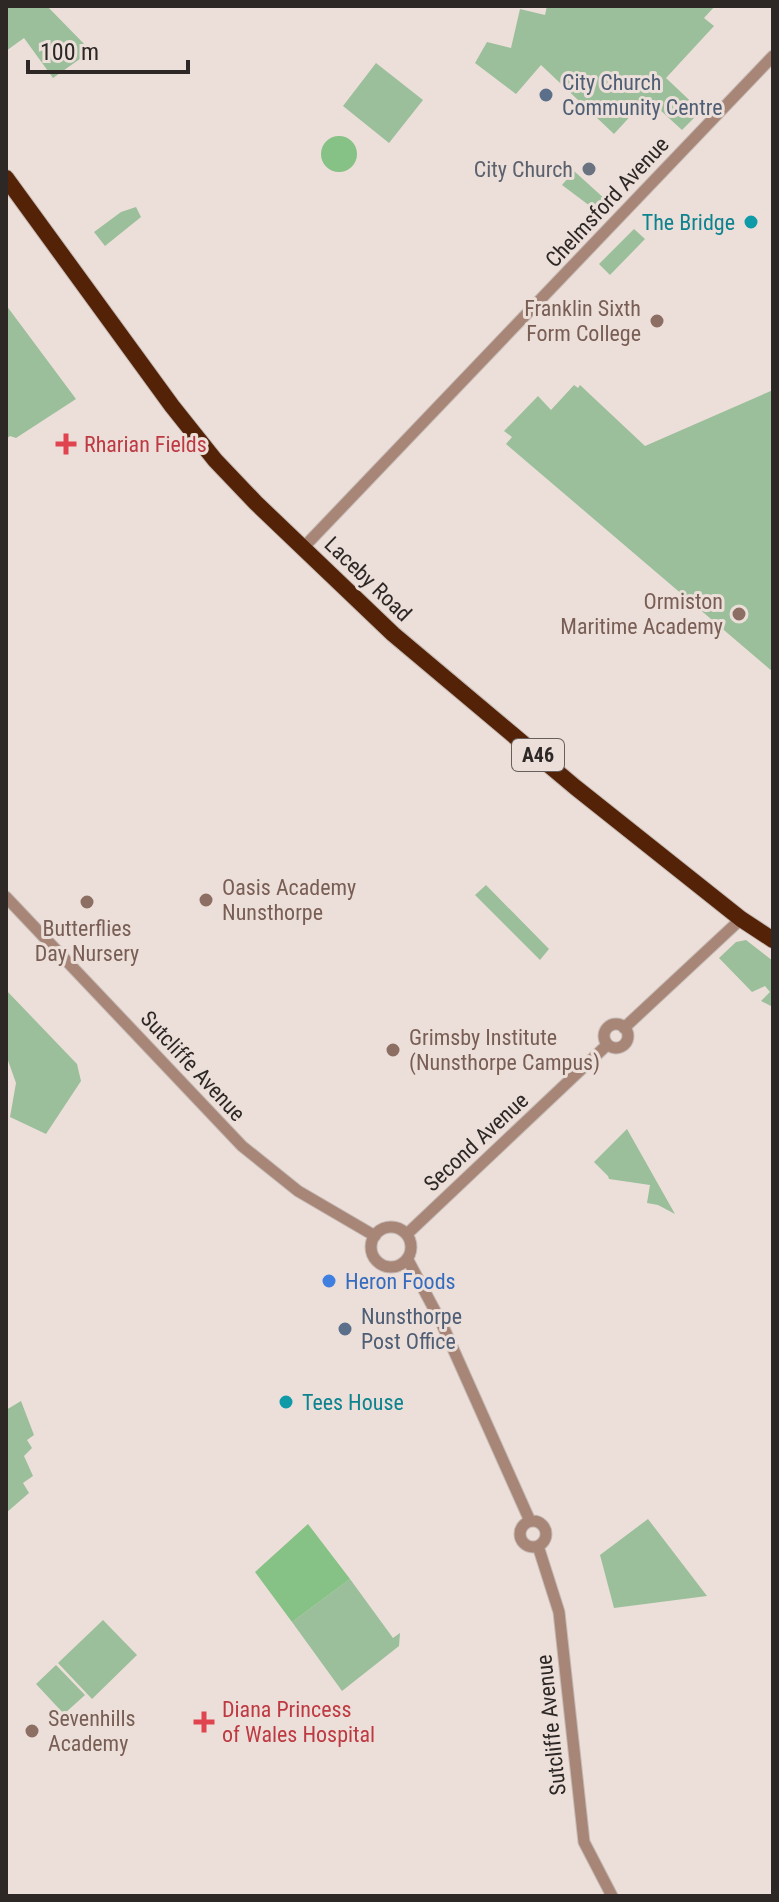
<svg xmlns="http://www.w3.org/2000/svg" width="779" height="1902" viewBox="0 0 779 1902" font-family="'Roboto Condensed',sans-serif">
<rect width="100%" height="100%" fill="#ecdfd9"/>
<path fill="#9bbf9a" d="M 6,6 L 47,6 L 91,51 L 53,78 L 24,38 L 6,51 Z
M 547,6 L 715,6 L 704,18 L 714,26 L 666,78 L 701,111 L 682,130 L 647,98 L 614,134 L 541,65 L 516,94 L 475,63 L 487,42 L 511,48 L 520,9 L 545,15 Z
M 376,63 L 423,100 L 389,143 L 343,106 Z
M 574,171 L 606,200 L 613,192 L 618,196 L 603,212 L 598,212 L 562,185 Z
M 136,207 L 141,217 L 105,246 L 94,232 L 121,212 Z
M 634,229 L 645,239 L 610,275 L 599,264 Z
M 6,305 L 76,399 L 16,438 L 10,436 L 6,439 Z
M 574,385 L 578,388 L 580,385 L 645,446 L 773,390 L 773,672 L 506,444 L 512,437 L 504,431 L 538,396 L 551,410 Z
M 486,885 L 549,949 L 540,960 L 475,895 Z
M 746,940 L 773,961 L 773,1007 L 761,1001 L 770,992 L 765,986 L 752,992 L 719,958 L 736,942 Z
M 6,990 L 77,1064 L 81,1081 L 46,1134 L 10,1117 L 16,1083 L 6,1055 Z
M 627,1129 L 675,1214 L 658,1205 L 647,1203 L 650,1185 L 609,1179 L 608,1176 L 594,1162 Z
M 21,1401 L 34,1435 L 27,1440 L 32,1448 L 24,1456 L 33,1476 L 23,1483 L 29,1493 L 6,1513 L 6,1410 Z
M 648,1519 L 707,1596 L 614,1608 L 600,1555 Z
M 350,1579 L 393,1638 L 400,1633 L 399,1646 L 342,1691 L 292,1622 Z
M 103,1620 L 137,1655 L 92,1699 L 58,1663 Z
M 56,1665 L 85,1695 L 64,1714 L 36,1684 Z"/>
<path fill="#86c185" d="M321 154a18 18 0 1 1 36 0a18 18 0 1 1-36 0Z
M 308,1524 L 350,1579 L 292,1622 L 255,1572 Z"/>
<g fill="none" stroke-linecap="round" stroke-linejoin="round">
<g stroke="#c6bab5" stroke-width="13">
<path id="minor" d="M 303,548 L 773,56
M 6,897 L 242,1146 L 298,1191 L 375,1236
M604 1036a12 12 0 1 1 24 0a12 12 0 1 1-24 0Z
M 624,1028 L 741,919
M371 1247a20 20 0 1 1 40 0a20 20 0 1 1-40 0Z
M 407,1234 L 607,1045
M 408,1260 L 442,1324 L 530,1521
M520 1534a13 13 0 1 1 26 0a13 13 0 1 1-26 0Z
M 538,1546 L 559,1612 L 584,1842 L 612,1896"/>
</g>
<g stroke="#c6bab5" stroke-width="18">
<path id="highway" d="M 6,178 L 172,406 L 215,460 L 256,503 L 393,634 L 575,787 L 741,919 L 773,940"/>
</g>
<use href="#minor" stroke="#a78677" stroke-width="11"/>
<use href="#highway" stroke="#542207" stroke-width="16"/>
</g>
<g fill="#5c6f8a" stroke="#ecdfd9" stroke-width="3">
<circle cx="546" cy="95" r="8"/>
<circle cx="345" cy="1329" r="8"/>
</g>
<circle fill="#6b7280" stroke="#ecdfd9" stroke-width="3" cx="589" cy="169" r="8"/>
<g fill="#0f9aa8" stroke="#ecdfd9" stroke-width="3">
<circle cx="751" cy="222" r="8"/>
<circle cx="286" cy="1402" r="8"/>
</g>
<g fill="#8d6e63" stroke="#ecdfd9" stroke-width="3">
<circle cx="657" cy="321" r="8"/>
<circle cx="739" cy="614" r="8"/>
<circle cx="206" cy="900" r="8"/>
<circle cx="87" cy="902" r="8"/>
<circle cx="393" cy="1050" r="8"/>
<circle cx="32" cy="1731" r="8"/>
</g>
<g fill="#e0444e" stroke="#ecdfd9" stroke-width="3">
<path d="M62 432h8v8h8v8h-8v8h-8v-8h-8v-8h8z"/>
<path d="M200 1710h8v8h8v8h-8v8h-8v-8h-8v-8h8z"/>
</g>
<circle fill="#3f7fe0" stroke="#ecdfd9" stroke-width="3" cx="329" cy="1281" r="8"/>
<g text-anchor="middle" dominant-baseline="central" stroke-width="6" stroke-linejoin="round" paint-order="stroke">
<rect fill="#ecdfd9" stroke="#665f5c" stroke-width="2" x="512" y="739" width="52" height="32" rx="6"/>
<g font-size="20" font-weight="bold" fill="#2d2826">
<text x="538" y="755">A46</text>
</g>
<g font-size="22" fill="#4e5e75" stroke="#ecdfd9" text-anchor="start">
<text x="562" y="82">City Church<tspan x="562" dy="25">Community Centre</tspan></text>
<text x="361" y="1316">Nunsthorpe<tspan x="361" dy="25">Post Office</tspan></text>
</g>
<g font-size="22" fill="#5b616d" stroke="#ecdfd9" text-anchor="end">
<text x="573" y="169">City Church</text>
</g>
<g font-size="22" fill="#2d2826" stroke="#ecdfd9">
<text transform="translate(607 202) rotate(-47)">Chelmsford Avenue</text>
<text transform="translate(368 579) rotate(44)">Laceby Road</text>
<text transform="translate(193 1066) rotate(47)">Sutcliffe Avenue</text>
<text transform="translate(476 1142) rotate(-43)">Second Avenue</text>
<text transform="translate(551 1725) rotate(-96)">Sutcliffe Avenue</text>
</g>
<g font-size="22" fill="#0d838f" stroke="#ecdfd9" text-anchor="end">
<text x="735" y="222">The Bridge</text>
<text x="302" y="1402" text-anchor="start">Tees House</text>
</g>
<g font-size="22" fill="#785e54" stroke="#ecdfd9" text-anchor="start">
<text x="641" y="308" text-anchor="end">Franklin Sixth<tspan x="641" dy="25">Form College</tspan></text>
<text x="723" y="601" text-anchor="end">Ormiston<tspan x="723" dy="25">Maritime Academy</tspan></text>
<text x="222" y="887">Oasis Academy<tspan x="222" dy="25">Nunsthorpe</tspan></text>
<text x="87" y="928" text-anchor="middle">Butterflies<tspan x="87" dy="25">Day Nursery</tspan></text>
<text x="409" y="1037">Grimsby Institute<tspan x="409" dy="25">(Nunsthorpe Campus)</tspan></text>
<text x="48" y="1718">Sevenhills<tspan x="48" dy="25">Academy</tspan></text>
</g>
<g font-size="22" fill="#be3a42" stroke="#ecdfd9" text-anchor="start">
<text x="84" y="444">Rharian Fields</text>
<text x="222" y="1709">Diana Princess<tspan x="222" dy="25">of Wales Hospital</tspan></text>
</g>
<g font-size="22" fill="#366cbe" stroke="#ecdfd9" text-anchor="start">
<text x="345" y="1281">Heron Foods</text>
</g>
</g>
<rect width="779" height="1902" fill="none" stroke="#2d2826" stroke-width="16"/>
<path d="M28 60v12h160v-12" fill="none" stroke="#2d2826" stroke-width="4"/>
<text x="40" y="60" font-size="24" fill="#2d2826" stroke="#ecdfd9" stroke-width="6" paint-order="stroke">100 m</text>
</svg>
